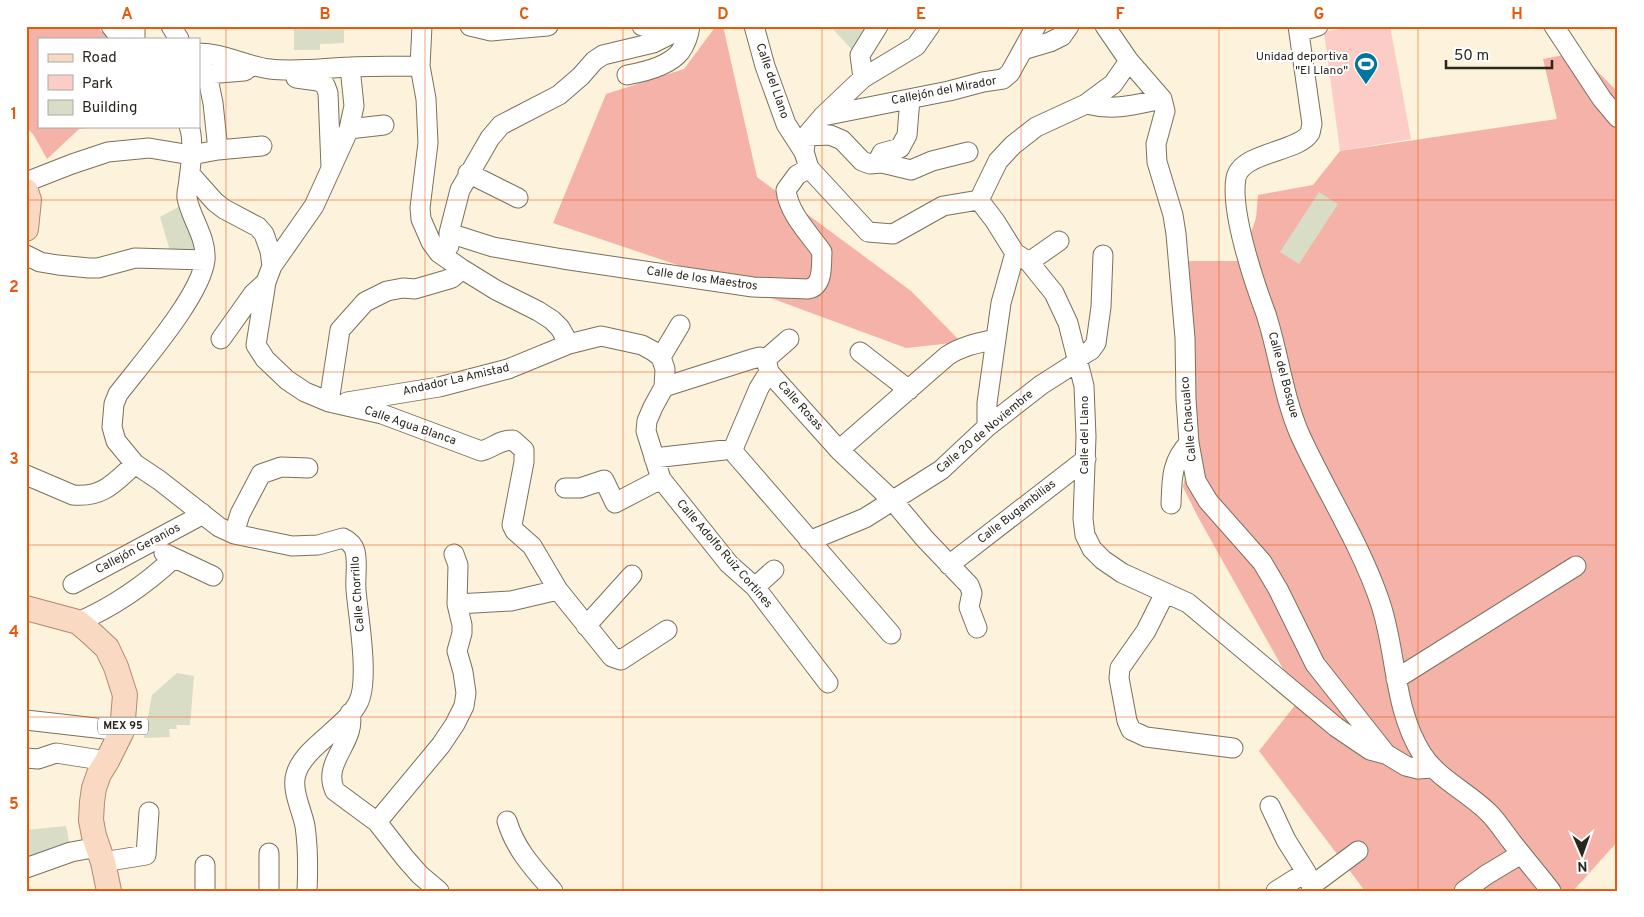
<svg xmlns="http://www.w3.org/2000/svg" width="1644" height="917" viewBox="0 0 1644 917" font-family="Overpass,sans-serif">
<rect width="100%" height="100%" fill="#fdf2db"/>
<path fill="#fccdc6" d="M 1360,26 L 1390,26 L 1411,139 L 1340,151 L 1324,32 Z"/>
<path fill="#f5b2a9" d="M 26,26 L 97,26 L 101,31 L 112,39 L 39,39 L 39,126 L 103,126 L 79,129 L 47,159 L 33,134 L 26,127 Z
M 716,26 L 723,26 L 757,177 L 911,291 L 959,340 L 952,343 L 906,348 L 722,280 L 553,223 L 606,94 L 684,69 Z
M 1578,52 L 1618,92 L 1618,841 L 1573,891 L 1365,891 L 1259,751 L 1300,699 L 1198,517 L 1183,487 L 1194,434 L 1189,261 L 1241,261 L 1256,218 L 1258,195 L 1313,185 L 1340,151 L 1557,119 L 1543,59 Z"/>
<path fill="#d9ddc6" d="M 294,26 L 344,26 L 344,43 L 320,44 L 320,50 L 294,50 Z
M 830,26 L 871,26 L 853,51 Z
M 1319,192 L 1338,204 L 1299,264 L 1280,252 Z
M 182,205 L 198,251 L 170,251 L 160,217 Z
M 177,673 L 194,676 L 190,725 L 176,725 L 177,729 L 169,729 L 170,737 L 144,738 L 152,695 Z
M 66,826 L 71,850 L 26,865 L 26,830 Z"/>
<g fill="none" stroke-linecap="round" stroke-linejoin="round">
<g stroke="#7a715d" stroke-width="21">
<path id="minor" d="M 111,26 L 121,39
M 135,26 L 135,39
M 171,26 L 179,39
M 422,26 L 420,66 L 426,99 L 428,143 L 420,208 L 421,219 L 431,242 L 439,253 L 462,269 L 496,290 L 538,311 L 552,320 L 560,328 L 569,344
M 470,26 L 491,31 L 548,26
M 642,26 L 681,30
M 754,26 L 765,66 L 786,124 L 804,152 L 809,168 L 868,232 L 893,234 L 943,206 L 979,200
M 1105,26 L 1129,61 L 1162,99 L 1165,111 L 1156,144 L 1157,162 L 1173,215 L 1176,234 L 1185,338 L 1186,399 L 1189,443 L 1196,481 L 1208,501 L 1262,562 L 1278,589 L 1315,664 L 1386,754 L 1406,766 L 1418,769 L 1432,768
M 1298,26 L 1312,124 C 1311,127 1311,130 1310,133 C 1299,152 1241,152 1236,178 C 1230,211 1254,282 1266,314 C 1279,354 1283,396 1300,435 C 1326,492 1360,543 1380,602 C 1397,652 1393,708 1422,754 C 1438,779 1468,792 1489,813 C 1497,821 1504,832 1511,841 C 1524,858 1538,874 1551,891
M 1554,26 L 1602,99 L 1618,118
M 1299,32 L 1318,26
M 1023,50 L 1050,42 L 1062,36 L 1069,26
M 199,53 C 223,53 245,66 270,69 C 297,72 323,68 350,67 C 373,66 396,66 420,66
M 199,64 L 207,74 L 213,103 L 218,150
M 207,74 L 244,71 L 246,70 L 245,63
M 627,75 C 644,72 669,66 680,52 C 685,45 689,34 690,26
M 296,78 L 318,81 L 325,85 L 328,93 L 331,167
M 863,78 L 860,55 L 878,26
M 910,99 L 907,135 L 900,148 L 882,153 L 880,157 L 882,163 L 911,170 L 932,161 L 968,152
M 1086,104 C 1115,111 1134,105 1162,99
M 823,116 L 949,91 L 983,82 L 1003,79 L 1010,73 L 1036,26
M 189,126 C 194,139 191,165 189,179 C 189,185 186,192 187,198 C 191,219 207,238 205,260 C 201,296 141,364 118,394 L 114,404 L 112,427 L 116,441 L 135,464 L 159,480 L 219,527 L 234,534 L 292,546 L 318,545 L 343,538 C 349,541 353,544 355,551 C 358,563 355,577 356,590 C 358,615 370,681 358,703 C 345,728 304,747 296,774 C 291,790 302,810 305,826 C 308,847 308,870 307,891
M 349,129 L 384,125
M 806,136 L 830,135 L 842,140 L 862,161 L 870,164 L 882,163
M 804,152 L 806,136 L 823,116 L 863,78 L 916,46 L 930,26
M 468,173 L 518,198
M 190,174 L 215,202 L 224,209 L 258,227 L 264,234 L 270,251 L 272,266 L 266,282 L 256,345 L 265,359 L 287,380 L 305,392 L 329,402 L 382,414 L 481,451 C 494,448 498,440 513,440 L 524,450 L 524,462 L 512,525 L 515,531 L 532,546 L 558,590 L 612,657 L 621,660 L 667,630
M 26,182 L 72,164 L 108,152 L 149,148 L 191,155 L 218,150 L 262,146
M 979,200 L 995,221 L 1015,253 L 1029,262 L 1054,293 L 1068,323 L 1084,386 L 1086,437 L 1083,519 L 1085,535 L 1092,549 L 1103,560 L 1122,573 L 1188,603 L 1336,727 L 1370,750 L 1385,754
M 979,200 L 998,161 L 1013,145 L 1036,127 L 1086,104 L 1113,84 L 1129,61
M 449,233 L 493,247 L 563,259 L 753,287 L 808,289 C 824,286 821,265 822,252 C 809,233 789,214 786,190 L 797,175 L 809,168
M 449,246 L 449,233 L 460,190 L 490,138 L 501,125 L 559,95 L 581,76 L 594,61 L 603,55 L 653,43 L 687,26
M 26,255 L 40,262 L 58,265 L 89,268 L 98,268 L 135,258 L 205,260
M 1029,262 L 1059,241
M 272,266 L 314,206 L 349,129 L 354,106 L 350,67
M 221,339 L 253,294 L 266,282
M 860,352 L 909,390
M 661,357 L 680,325
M 1076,357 L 1081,356 L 1091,350 L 1096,343 L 1101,307 L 1103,255
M 766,359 L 769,372 L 839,450 L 893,501 L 925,539 L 969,585 L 972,593 L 969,607 L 977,628
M 766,359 L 789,339
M 769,372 L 759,388 L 733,449 L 736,455 L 891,634
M 664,387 L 752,359 L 760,357 L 766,359
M 329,402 L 340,330 L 365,302 L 387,291 L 403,288 L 415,289 L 446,280 L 452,278 L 462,269
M 347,402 L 439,387 L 508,369 L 569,344 L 601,336 L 642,345 L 653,351 L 661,357 L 665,369 L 664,387 L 653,407 L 647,421 L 646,431 L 661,479 L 729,564 L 755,587 L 828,683
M 987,427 L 987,403 L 1001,303 L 1015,253
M 839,450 L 947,356 C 962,346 978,343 996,339
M 654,458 L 733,449
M 26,475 L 73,495 C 103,498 115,482 135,464
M 565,488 L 580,488 L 604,480 L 615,503 L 661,479
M 1171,504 C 1172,479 1171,462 1189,443
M 234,534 L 240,514 L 261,474 L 281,467 L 308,468
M 809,541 L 865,518 L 941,470 L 987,427 L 1041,385 L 1077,362
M 164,553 L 213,576
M 949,565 L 1086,459
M 73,584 L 196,518 L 202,513
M 755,587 L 774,570
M 1165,593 L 1146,631 L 1120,668 L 1119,678 L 1127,721 L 1131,730 L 1146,737 L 1233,748
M 457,604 L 511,601 L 558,590
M 78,622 C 113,607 146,584 174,558
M 586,626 L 632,575
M 1396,679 L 1576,566
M 350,713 C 357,742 321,762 335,791 L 377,822 L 405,858 L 420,875 L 439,891
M 26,720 L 122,731
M 26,758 L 38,759 L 56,753 L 107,761
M 1270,806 L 1286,840 L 1306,872 L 1314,891
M 507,821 C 515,849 534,869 553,891
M 377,822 L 441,745 L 455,724 L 464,706 L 466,693 L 463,672 L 457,651 L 462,633 L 462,625 L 457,604 L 458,565 L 454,554
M 269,853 L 269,891
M 103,862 L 146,855 L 149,812
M 205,865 L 205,891
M 26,868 L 71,852 L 98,847
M 1311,886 L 1358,851
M 1276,891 L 1306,872
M 1464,891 L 1486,875 L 1521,854"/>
</g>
<g stroke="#ae8a6f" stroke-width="26">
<path id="major" d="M 26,191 L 29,200 L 26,229
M 26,608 L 78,622 L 92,634 L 107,648 L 116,667 L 125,695 L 122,731 L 107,761 L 99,774 L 94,788 L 92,802 L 91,820 L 94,836 L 103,862 L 109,891"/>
</g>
<use href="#minor" stroke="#fff" stroke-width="19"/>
<use href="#major" stroke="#f9d9c2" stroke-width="24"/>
</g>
<path fill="none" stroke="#e8590c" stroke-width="1" stroke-opacity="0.55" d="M 226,26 L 226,891M 425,26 L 425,891M 623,26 L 623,891M 822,26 L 822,891M 1021,26 L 1021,891M 1219,26 L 1219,891M 1418,26 L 1418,891M 26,200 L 1618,200M 26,372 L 1618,372M 26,545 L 1618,545M 26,717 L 1618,717"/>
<defs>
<g id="stadium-pin" transform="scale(1.25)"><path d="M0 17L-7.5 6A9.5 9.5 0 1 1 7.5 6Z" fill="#00759e" stroke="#fff"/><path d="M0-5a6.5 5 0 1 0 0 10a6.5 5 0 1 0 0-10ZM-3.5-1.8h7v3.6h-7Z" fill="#fff"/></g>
</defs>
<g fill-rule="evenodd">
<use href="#stadium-pin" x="1366" y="64"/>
</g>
<g text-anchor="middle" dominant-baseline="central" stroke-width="4" stroke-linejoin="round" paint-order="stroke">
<rect fill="#fff" stroke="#6b6862" stroke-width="1" x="98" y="717.5" width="50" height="17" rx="4"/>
<g font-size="11" font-weight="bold" fill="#2b271e">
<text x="123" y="726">MEX 95</text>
</g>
<g font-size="12" fill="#2b271e" stroke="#fff" text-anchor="end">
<text x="1348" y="57">Unidad deportiva<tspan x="1348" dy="14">"El Llano"</tspan></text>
</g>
<g font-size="12" fill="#2b271e" stroke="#fff">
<text transform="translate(772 81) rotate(71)">Calle del Llano</text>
<text transform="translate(944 91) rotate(-11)">Callejón del Mirador</text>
<text transform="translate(702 279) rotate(8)">Calle de los Maestros</text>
<text transform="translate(1283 375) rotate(75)">Calle del Bosque</text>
<text transform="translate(456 380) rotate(-13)">Andador La Amistad</text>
<text transform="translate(800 406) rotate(48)">Calle Rosas</text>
<text transform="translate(1189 419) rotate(-95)">Calle Chacualco</text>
<text transform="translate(410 426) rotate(19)">Calle Agua Blanca</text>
<text transform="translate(985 432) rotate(-40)">Calle 20 de Noviembre</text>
<text transform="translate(1085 435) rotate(-90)">Calle del Llano</text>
<text transform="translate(1017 512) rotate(-38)">Calle Bugambilias</text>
<text transform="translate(138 549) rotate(-28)">Callejón Geranios</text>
<text transform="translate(724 554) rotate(49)">Calle Adolfo Ruiz Cortines</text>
<text transform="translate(358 594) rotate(-94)">Calle Chorrillo</text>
</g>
</g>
<rect width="1644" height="917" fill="none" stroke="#ffffff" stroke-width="55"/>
<rect x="38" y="38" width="162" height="90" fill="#ffffff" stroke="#aaa9a5"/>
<rect x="48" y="54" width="25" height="8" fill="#f9d9c2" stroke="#aaa9a5"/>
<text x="82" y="62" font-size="15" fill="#2b271e">Road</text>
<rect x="48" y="75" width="25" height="15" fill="#fccdc6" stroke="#aaa9a5"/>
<text x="82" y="88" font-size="15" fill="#2b271e">Park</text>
<rect x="48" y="100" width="25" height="15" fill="#d9ddc6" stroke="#aaa9a5"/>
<text x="82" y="112" font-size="15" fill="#2b271e">Building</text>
<g transform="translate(1582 854) rotate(178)" stroke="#ffffff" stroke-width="4" paint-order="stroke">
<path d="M0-4L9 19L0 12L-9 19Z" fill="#2b271e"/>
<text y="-8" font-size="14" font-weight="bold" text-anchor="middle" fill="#2b271e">N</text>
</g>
<path d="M1446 60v8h106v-8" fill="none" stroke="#2b271e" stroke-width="2.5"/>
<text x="1454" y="60" font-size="15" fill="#2b271e" stroke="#ffffff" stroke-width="4" paint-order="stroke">50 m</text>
<rect x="28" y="28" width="1588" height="862" fill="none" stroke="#e8590c" stroke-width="2"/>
<g font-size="16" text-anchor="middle" font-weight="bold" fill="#e8590c">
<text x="127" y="19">A</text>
<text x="325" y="19">B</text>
<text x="524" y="19">C</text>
<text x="723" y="19">D</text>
<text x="921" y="19">E</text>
<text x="1120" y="19">F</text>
<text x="1319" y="19">G</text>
<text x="1517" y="19">H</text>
<text x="14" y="119">1</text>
<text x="14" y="292">2</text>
<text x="14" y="464">3</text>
<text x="14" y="637">4</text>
<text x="14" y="809">5</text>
</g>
</svg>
